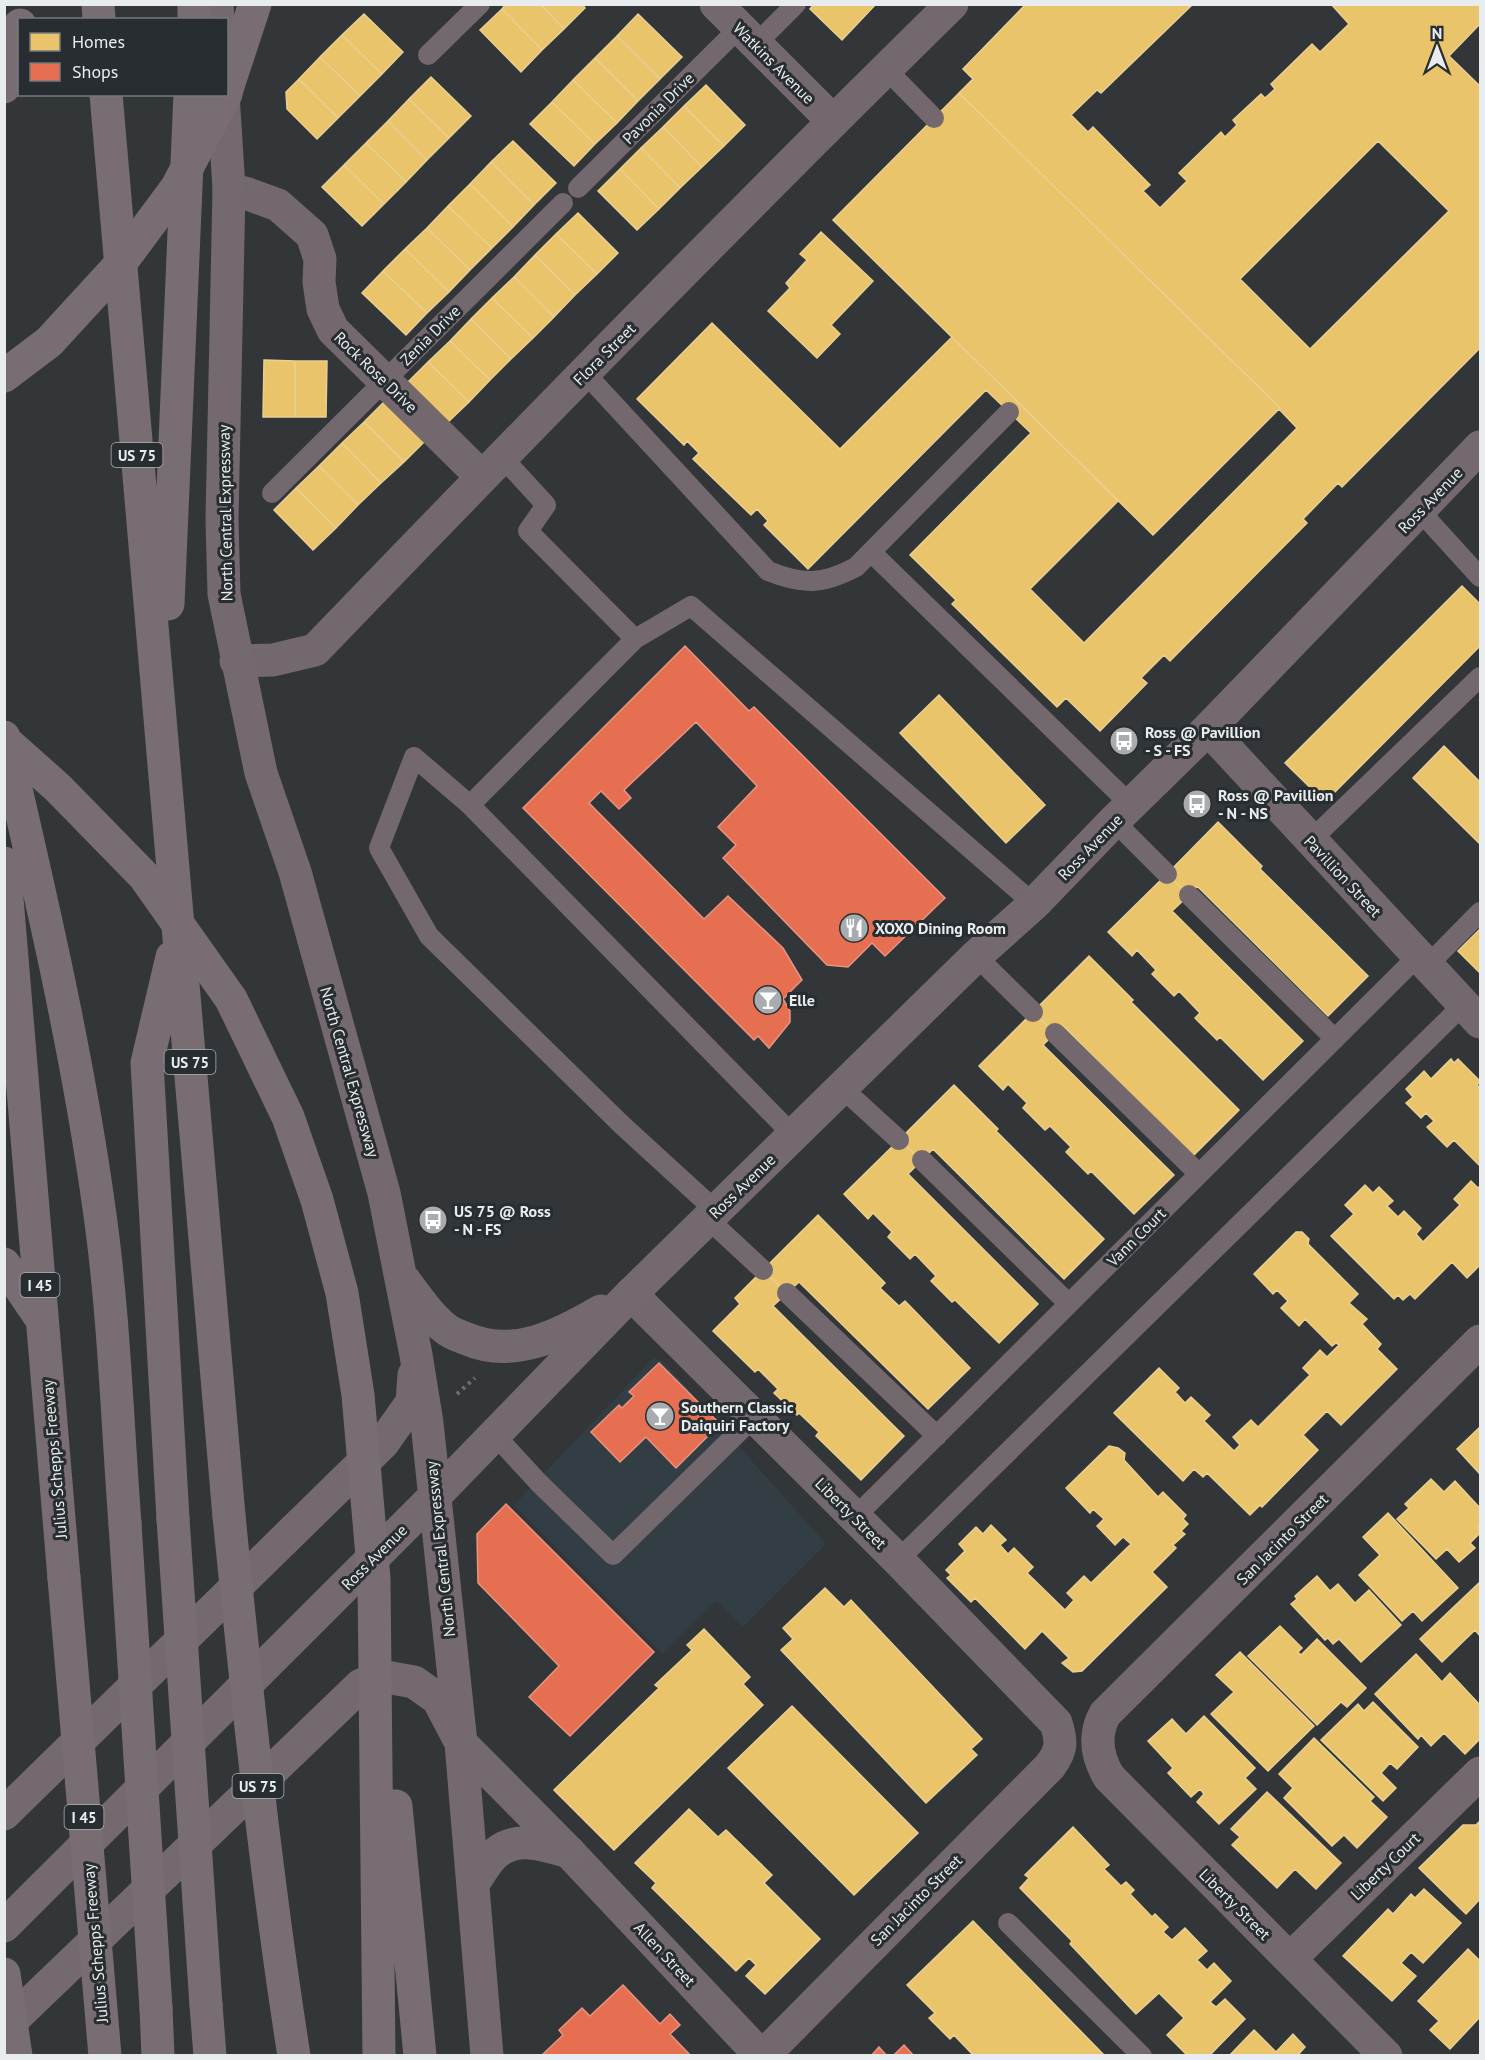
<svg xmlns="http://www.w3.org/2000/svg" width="1485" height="2060" viewBox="0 0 1485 2060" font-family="'PT Sans',sans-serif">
<rect width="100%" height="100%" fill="#333638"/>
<path fill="#333e44" d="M 654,1358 L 663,1361 L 826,1544 L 743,1627 L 716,1601 L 663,1654 L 514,1505 Z"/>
<path fill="#e9c46a" stroke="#e9d092" stroke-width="1.5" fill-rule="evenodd" d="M 506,4 L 540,4 L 564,29 L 542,50 L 502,9 Z
M 540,4 L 582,4 L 585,8 L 564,29 Z
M 814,4 L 876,4 L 842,40 L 810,9 Z
M 1026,4 L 1193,4 L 1101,93 L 1097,90 L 1071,115 L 1088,132 L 1093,127 L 1150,185 L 1143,191 L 1160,208 L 1187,181 L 1179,173 L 1221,132 L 1225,137 L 1237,125 L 1233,120 L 1261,94 L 1265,98 L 1275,89 L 1271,84 L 1312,44 L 1320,52 L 1349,24 L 1331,4 L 1480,4 L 1480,24 L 1449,56 L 1480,86 L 1480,348 L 1342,487 L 1338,483 L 1303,519 L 1307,523 L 1170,661 L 1164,655 L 1141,678 L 1147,683 L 1100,731 L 1066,698 L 1057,707 L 952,604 L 956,600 L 910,555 L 1031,433 L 986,390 L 808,569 L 764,525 L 768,521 L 757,509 L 751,515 L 693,459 L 699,453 L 687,441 L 684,445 L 637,399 L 712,323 L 840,449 L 952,337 L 1118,501 L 1030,589 L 1084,643 L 1297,428 L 1279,409 L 1280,408 L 959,93 L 973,79 L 963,69 ZM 1378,141 L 1449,211 L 1310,349 L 1240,279 Z
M 502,9 L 542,50 L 521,72 L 480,30 Z
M 364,14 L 403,52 L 382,74 L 342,35 Z
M 638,14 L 682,57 L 660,79 L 617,36 Z
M 342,35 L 382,74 L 360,96 L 320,57 Z
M 617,36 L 660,79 L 638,101 L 595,58 Z
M 320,57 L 360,96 L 338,118 L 299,79 Z
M 595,58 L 638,101 L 617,123 L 573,80 Z
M 431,77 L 471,116 L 449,138 L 409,99 Z
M 299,79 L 338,118 L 317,139 L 287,109 L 286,92 Z
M 573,80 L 617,123 L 595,144 L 552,102 Z
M 706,85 L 745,125 L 724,146 L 684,106 Z
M 959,93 L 1280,408 L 1153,535 L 833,220 Z
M 409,99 L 449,138 L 427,160 L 388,121 Z
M 552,102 L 595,144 L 574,166 L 530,124 Z
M 684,106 L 724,146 L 702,167 L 663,127 Z
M 388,121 L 427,160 L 406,182 L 366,143 Z
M 663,127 L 702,167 L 680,188 L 641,148 Z
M 513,141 L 556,183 L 534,205 L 491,162 Z
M 366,143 L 406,182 L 384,204 L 344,165 Z
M 641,148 L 680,188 L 659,209 L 620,169 Z
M 491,162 L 534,205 L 513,227 L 470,184 Z
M 344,165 L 384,204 L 362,226 L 322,187 Z
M 620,169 L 659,209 L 637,230 L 598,191 Z
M 470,184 L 513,227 L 492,248 L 448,206 Z
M 448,206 L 492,248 L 470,270 L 427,228 Z
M 578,213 L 618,253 L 597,274 L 556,234 Z
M 427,228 L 470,270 L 449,292 L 405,249 Z
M 821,232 L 873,281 L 831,325 L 840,334 L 817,358 L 768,311 L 790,288 L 786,283 L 807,260 L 800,254 Z
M 556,234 L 597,274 L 575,295 L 535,255 Z
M 405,249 L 449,292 L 427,313 L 383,271 Z
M 535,255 L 575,295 L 554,317 L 514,277 Z
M 383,271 L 427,313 L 406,335 L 362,293 Z
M 514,277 L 554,317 L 533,338 L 492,298 Z
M 492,298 L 533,338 L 511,359 L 471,319 Z
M 471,319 L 511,359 L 490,380 L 450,341 Z
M 450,341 L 490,380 L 469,402 L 428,362 Z
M 264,360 L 295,361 L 295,417 L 263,417 Z
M 295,361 L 327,361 L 326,417 L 295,417 Z
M 428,362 L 469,402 L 447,423 L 407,383 Z
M 387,399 L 427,439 L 404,462 L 364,422 Z
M 364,422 L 404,462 L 381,483 L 342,443 Z
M 342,443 L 381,483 L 358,505 L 319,466 Z
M 319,466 L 358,505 L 336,528 L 296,488 Z
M 296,488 L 336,528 L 313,550 L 274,510 Z
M 1462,586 L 1480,604 L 1480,646 L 1325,802 L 1285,763 Z
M 939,695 L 1045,805 L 1006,843 L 900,733 Z
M 1444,746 L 1480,782 L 1480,844 L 1413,778 Z
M 1218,822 L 1262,866 L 1260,869 L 1368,976 L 1328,1016 L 1197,886 L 1189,895 L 1167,874 Z
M 1167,874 L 1189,895 L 1172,911 L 1303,1041 L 1263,1080 L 1220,1037 L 1217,1040 L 1195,1018 L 1200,1013 L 1179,991 L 1174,996 L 1152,974 L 1156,970 L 1137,950 L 1132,956 L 1108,932 Z
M 1480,929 L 1480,973 L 1458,951 Z
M 1089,956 L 1133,1000 L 1131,1002 L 1239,1110 L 1193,1156 L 1063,1026 L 1055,1033 L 1033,1012 Z
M 1033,1012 L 1055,1033 L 1043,1045 L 1174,1175 L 1134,1214 L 1091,1171 L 1088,1174 L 1066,1152 L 1071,1147 L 1050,1126 L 1045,1130 L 1023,1108 L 1027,1103 L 1008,1084 L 1003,1090 L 979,1066 Z
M 1451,1059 L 1454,1063 L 1458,1059 L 1480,1081 L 1477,1085 L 1480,1088 L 1480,1166 L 1454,1140 L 1447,1147 L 1427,1127 L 1434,1121 L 1426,1113 L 1421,1118 L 1406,1103 L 1413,1097 L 1406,1089 L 1424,1071 L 1431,1079 Z
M 954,1085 L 998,1129 L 996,1131 L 1104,1239 L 1064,1279 L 933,1149 L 922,1160 L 899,1140 Z
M 899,1140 L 922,1160 L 908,1174 L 1038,1304 L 999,1343 L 955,1300 L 952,1302 L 931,1281 L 936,1276 L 915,1254 L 910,1259 L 888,1237 L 892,1232 L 873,1213 L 868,1219 L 844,1194 Z
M 1471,1181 L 1478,1188 L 1480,1186 L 1480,1265 L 1467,1278 L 1452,1262 L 1415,1299 L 1410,1294 L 1403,1300 L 1398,1295 L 1394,1299 L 1331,1236 L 1354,1214 L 1345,1205 L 1365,1185 L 1373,1193 L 1379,1187 L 1393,1201 L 1387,1206 L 1398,1217 L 1404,1211 L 1421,1228 L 1416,1234 L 1423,1242 L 1460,1205 L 1454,1199 Z
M 818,1215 L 885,1283 L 880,1288 L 899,1306 L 905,1301 L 970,1368 L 928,1409 L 799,1282 L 787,1293 L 763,1270 Z
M 1296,1232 L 1302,1232 L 1309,1239 L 1308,1244 L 1358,1294 L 1349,1303 L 1367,1319 L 1362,1324 L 1381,1344 L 1377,1349 L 1397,1369 L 1341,1425 L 1327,1411 L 1303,1435 L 1318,1450 L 1262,1507 L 1260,1505 L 1250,1515 L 1207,1473 L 1203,1477 L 1194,1469 L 1183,1481 L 1114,1413 L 1159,1368 L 1179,1388 L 1175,1392 L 1185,1403 L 1191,1397 L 1210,1415 L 1204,1421 L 1234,1451 L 1240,1445 L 1233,1437 L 1251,1420 L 1258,1427 L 1310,1375 L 1303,1368 L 1320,1350 L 1327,1357 L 1339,1345 L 1336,1343 L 1332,1346 L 1305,1319 L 1299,1326 L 1281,1308 L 1288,1301 L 1277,1290 L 1273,1294 L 1254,1274 Z
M 763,1270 L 787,1293 L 773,1306 L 904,1436 L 861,1480 L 816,1436 L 819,1432 L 799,1413 L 797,1415 L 774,1393 L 778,1389 L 758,1369 L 755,1372 L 713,1331 L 740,1304 L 735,1298 Z
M 1480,1427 L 1480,1474 L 1457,1449 Z
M 1109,1446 L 1118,1448 L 1125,1453 L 1124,1460 L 1158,1497 L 1163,1492 L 1186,1515 L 1183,1519 L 1188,1524 L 1181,1531 L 1185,1534 L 1173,1545 L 1176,1548 L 1152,1572 L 1167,1587 L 1082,1671 L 1073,1672 L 1062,1663 L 1069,1658 L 1042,1631 L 1025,1649 L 975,1598 L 971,1602 L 947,1578 L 951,1575 L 946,1570 L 965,1551 L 959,1544 L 976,1527 L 983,1534 L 991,1525 L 1006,1540 L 1000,1545 L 1008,1554 L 1014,1548 L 1033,1567 L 1027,1573 L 1065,1610 L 1074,1600 L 1067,1593 L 1084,1576 L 1091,1583 L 1131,1544 L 1123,1537 L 1115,1545 L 1097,1526 L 1104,1519 L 1093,1509 L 1090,1513 L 1066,1488 Z
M 1431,1479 L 1444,1492 L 1455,1481 L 1480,1508 L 1480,1524 L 1478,1526 L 1480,1533 L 1470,1543 L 1475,1548 L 1459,1562 L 1447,1549 L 1436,1559 L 1397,1519 L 1409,1508 L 1405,1504 Z
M 1388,1513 L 1458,1588 L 1422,1621 L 1413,1611 L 1402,1621 L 1359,1575 L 1380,1555 L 1363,1537 Z
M 1317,1576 L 1330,1591 L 1338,1584 L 1355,1603 L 1369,1590 L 1401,1625 L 1361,1662 L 1339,1639 L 1333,1644 L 1328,1638 L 1325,1640 L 1291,1604 L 1297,1599 L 1295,1596 Z
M 1480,1582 L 1480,1636 L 1475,1630 L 1442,1662 L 1420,1639 Z
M 825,1588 L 844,1607 L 851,1600 L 982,1739 L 971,1749 L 977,1755 L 926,1803 L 781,1650 L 793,1639 L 783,1628 Z
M 1280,1626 L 1302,1648 L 1298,1652 L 1301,1655 L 1317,1639 L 1366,1688 L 1347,1707 L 1341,1702 L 1317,1725 L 1248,1656 Z
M 704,1629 L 750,1677 L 743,1684 L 763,1705 L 614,1850 L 554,1790 L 659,1688 L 655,1685 L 692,1650 L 687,1645 Z
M 1240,1652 L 1314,1726 L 1268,1771 L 1211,1714 L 1234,1692 L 1216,1675 Z
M 1416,1654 L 1442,1682 L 1450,1673 L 1480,1705 L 1480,1739 L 1465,1754 L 1444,1733 L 1431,1746 L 1421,1735 L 1418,1739 L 1375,1694 Z
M 1373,1702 L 1418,1747 L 1397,1769 L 1390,1763 L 1381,1773 L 1396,1788 L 1383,1801 L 1321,1740 L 1358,1704 L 1364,1711 Z
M 792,1706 L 918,1833 L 854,1895 L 728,1768 Z
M 1204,1716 L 1255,1768 L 1245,1778 L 1256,1789 L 1219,1824 L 1197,1802 L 1204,1794 L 1200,1789 L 1191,1797 L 1168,1773 L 1173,1768 L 1148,1741 L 1172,1719 L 1186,1734 Z
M 1314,1738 L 1374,1797 L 1370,1801 L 1387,1817 L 1357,1848 L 1344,1835 L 1332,1846 L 1284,1798 L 1293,1788 L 1279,1774 Z
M 1267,1792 L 1341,1863 L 1316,1889 L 1295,1869 L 1277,1888 L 1232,1845 L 1240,1837 L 1231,1829 Z
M 689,1809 L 718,1837 L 726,1830 L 772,1875 L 764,1883 L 820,1939 L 765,1994 L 746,1976 L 756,1965 L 749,1958 L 736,1971 L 652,1888 L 656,1883 L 635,1863 Z
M 1480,1821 L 1480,1899 L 1466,1914 L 1419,1868 L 1463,1825 L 1476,1825 Z
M 1073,1827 L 1109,1865 L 1104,1869 L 1121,1886 L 1126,1882 L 1134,1890 L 1130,1894 L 1152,1917 L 1155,1914 L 1168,1927 L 1163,1932 L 1172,1940 L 1185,1928 L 1207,1951 L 1197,1960 L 1207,1970 L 1214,1963 L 1231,1981 L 1210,2002 L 1216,2007 L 1225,1999 L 1245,2019 L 1209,2056 L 1188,2056 L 1167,2035 L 1184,2018 L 1159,1993 L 1136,2014 L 1070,1944 L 1072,1941 L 1020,1888 L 1029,1878 L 1025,1875 Z
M 1424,1889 L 1461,1923 L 1423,1963 L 1411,1952 L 1401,1963 L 1416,1976 L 1392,2001 L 1343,1956 L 1388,1909 L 1393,1914 L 1411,1894 L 1415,1898 Z
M 973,1921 L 1103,2054 L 1105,2056 L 974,2056 L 954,2035 L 950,2039 L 929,2018 L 935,2013 L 907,1985 Z
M 1468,1949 L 1480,1961 L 1480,2017 L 1450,2049 L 1430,2030 L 1439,2021 L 1418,2001 Z
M 1254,2030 L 1276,2052 L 1293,2034 L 1305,2047 L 1297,2056 L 1229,2056 Z"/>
<path fill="#e76f51" stroke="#e79480" stroke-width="1.5" d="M 685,646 L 749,711 L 754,707 L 945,898 L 885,956 L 872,943 L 848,967 L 827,965 L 723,858 L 736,845 L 718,827 L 757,786 L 696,722 L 624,790 L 631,798 L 619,809 L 601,791 L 589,803 L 704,919 L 728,896 L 783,948 L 802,980 L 783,999 L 790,1011 L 790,1022 L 769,1048 L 758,1036 L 754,1040 L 523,808 Z
M 659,1363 L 720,1424 L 676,1468 L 646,1437 L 620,1462 L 591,1432 L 619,1405 L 622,1408 L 634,1396 L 629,1392 Z
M 506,1504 L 654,1652 L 570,1736 L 529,1697 L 559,1666 L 478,1583 L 477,1534 Z
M 623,1985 L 660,2024 L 670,2014 L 680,2025 L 670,2034 L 691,2056 L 541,2056 L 563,2035 L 559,2030 L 582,2008 L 590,2016 Z
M 904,2045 L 914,2056 L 893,2056 Z
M 879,2047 L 887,2056 L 871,2056 Z"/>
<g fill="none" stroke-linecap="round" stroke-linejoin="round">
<path stroke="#736d71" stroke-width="4" stroke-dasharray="3 4.5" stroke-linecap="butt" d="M 457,1394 L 475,1378"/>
<path stroke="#73686e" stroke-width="20" d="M 755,45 L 796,4
M 428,55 L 480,4
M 886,69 L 934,118
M 578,188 L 739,28
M 585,373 L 768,571 C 803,585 822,585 856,567 L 1009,412
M 502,457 L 546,505 L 528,531 L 635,639 L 691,606 L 1034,904
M 272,493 L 563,203
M 1419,510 L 1480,577
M 871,552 L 1131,805
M 470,805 L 635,639
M 1114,821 L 1167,874
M 1310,841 L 1480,677
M 1189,895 L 1335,1039
M 976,956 L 1033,1012
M 1427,966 L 1480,912
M 1055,1033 L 1199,1174
M 842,1088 L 899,1140
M 922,1160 L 1069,1304
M 716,1211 L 622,1125 L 429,936 L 379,848 L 414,757 L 470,805 L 793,1135
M 708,1219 L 763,1270
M 787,1293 L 937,1436
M 495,1435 L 539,1483 L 613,1555 L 754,1417
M 855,1517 L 1418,956
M 898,1560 L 1463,1005
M 1008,1923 L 1142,2056"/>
<path stroke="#73686e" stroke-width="33" d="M 716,4 L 833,121
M 229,189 L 248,194 L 278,205 L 312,235 L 320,259 L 319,282 L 323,309 L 333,330 L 482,477
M 236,661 L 273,660 L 315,650 C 525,432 736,216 952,4
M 1208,729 L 1480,1022
M 631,1294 L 898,1560 L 1056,1723 C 1062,1742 1062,1750 1050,1766 L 763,2056
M 569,1852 L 761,2056
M 1290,1959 L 1480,1773
M 1386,2056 L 1109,1777 C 1097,1757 1093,1736 1105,1714 L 1480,1341"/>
<path stroke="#74696f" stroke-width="33" d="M 217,4 L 218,20
M 223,94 L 229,189 L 222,520 L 224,594 L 261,773 L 295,872 L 384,1193 L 416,1355 L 427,1423 L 461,1743 L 487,2056
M 404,1280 C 417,1297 429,1316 446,1329 C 452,1334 460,1336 467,1339 C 514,1359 560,1335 601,1311
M 4,1814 L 383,1443 L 412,1402 L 414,1375
M 473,1884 C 480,1874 487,1860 496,1853 C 518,1835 545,1845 569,1852
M 4,1926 L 433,1498 L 631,1294 L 976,956 L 1034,904 L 1114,821 L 1208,729 L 1480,447
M 4,2028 L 361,1685 L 386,1677 L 414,1682 L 438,1699 L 461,1743 L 569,1852"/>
<path stroke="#796d74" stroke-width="33" d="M 98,4 L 99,20
M 194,20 L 194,4
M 4,87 L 20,25
M 226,92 L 255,4
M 106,94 L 229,1516
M 168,604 L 190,94
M 4,737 C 40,893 77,1049 99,1208 C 114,1312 117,1418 125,1524
M 4,863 L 64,1578
M 172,957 L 147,1063 L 173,1519
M 4,1264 L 42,1320
M 206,2005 L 210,2056
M 156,2008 L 158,2056"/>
<path stroke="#796d74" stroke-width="33" d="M 4,376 L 49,342 L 117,268 L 177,187 L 226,94
M 4,740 L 58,788 L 144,876 L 231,999 L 288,1117 L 317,1200 L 342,1293 L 358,1395 L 374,1579 L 379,2056
M 229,1516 C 247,1696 266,1877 294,2056
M 173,1519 L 206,2005
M 125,1524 L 156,2008
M 64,1578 L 105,2056
M 396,1806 L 420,2056
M 4,1974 L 16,2056"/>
</g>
<defs>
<g id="bus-disc" transform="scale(1.5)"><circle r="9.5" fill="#a9acae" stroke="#272d30"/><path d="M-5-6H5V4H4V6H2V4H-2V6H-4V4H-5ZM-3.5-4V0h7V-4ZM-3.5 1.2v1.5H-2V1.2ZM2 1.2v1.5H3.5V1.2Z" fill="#fff"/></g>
<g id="restaurant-disc" transform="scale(1.5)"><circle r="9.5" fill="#a9acae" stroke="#272d30"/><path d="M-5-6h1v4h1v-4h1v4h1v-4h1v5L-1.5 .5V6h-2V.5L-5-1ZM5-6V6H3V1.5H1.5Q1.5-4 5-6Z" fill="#fff"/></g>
<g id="bar-disc" transform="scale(1.5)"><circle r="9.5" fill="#a9acae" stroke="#272d30"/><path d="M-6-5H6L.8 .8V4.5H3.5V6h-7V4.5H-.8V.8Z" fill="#fff"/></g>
</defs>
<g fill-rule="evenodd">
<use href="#bus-disc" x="1124" y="741"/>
<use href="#bus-disc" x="1197" y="804"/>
<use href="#restaurant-disc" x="854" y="928"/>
<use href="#bar-disc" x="768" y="1000"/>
<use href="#bus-disc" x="433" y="1220"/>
<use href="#bar-disc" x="660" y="1416"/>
</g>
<g text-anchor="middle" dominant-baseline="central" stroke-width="6" stroke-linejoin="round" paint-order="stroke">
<g fill="#272d30" stroke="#aeb3b5" stroke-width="1.5">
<rect x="111.5" y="443" width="51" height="24" rx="4.5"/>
<rect x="164.5" y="1050" width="51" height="24" rx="4.5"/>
<rect x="20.5" y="1273" width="39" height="24" rx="4.5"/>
<rect x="232.5" y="1774" width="51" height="24" rx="4.5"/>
<rect x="64.5" y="1805" width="39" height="24" rx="4.5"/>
</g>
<g font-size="15" font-weight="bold" fill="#e8ecee">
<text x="137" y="455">US 75</text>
<text x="190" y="1062">US 75</text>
<text x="40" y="1285">I 45</text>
<text x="258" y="1786">US 75</text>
<text x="84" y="1817">I 45</text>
</g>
<g font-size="16" fill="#e8ecee" stroke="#272d30">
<text transform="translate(774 63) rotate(45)">Watkins Avenue</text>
<text transform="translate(658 108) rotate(-45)">Pavonia Drive</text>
<text transform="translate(430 335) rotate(-45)">Zenia Drive</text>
<text transform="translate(604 354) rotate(-45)">Flora Street</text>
<text transform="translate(376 372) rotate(44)">Rock Rose Drive</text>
<text transform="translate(1430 500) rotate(-46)">Ross Avenue</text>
<text transform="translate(225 513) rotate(-91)">North Central Expressway</text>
<text transform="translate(1090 847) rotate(-46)">Ross Avenue</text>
<text transform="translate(1343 876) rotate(47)">Pavillion Street</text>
<text transform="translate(350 1072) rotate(74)">North Central Expressway</text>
<text transform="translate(742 1186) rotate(-44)">Ross Avenue</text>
<text transform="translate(1136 1237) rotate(-45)">Vann Court</text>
<text transform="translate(54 1459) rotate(-95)">Julius Schepps Freeway</text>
<text transform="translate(851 1513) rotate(45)">Liberty Street</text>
<text transform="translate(1282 1539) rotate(-45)">San Jacinto Street</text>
<text transform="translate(440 1549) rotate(-96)">North Central Expressway</text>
<text transform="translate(374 1557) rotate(-45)">Ross Avenue</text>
<text transform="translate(1385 1866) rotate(-44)">Liberty Court</text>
<text transform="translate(916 1900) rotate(-45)">San Jacinto Street</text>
<text transform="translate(1235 1904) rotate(45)">Liberty Street</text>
<text transform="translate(95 1943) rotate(-95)">Julius Schepps Freeway</text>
<text transform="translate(665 1954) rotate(47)">Allen Street</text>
</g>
<g font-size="16" font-weight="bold" fill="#e8ecee" stroke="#272d30" text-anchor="start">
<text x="1145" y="732">Ross @ Pavillion<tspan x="1145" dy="18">- S - FS</tspan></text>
<text x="1218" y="795">Ross @ Pavillion<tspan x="1218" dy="18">- N - NS</tspan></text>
<text x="875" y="928">XOXO Dining Room</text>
<text x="789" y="1000">Elle</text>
<text x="454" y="1211">US 75 @ Ross<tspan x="454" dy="18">- N - FS</tspan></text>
<text x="681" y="1407">Southern Classic<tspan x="681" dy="18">Daiquiri Factory</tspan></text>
</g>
</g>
<rect width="1485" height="2060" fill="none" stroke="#e8ecee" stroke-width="12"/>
<rect x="18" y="18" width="210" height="78" fill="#272d30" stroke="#74797c" stroke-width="1.5"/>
<rect x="30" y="33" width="30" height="18" fill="#e9c46a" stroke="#74797c" stroke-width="1.5"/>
<text x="72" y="48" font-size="18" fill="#e8ecee">Homes</text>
<rect x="30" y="63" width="30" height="18" fill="#e76f51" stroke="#74797c" stroke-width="1.5"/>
<text x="72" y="78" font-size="18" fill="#e8ecee">Shops</text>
<g transform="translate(1437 48)" stroke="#272d30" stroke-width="4.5" paint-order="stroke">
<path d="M0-4.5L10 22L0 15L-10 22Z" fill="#e8ecee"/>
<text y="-9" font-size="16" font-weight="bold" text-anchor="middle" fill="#e8ecee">N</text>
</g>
</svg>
